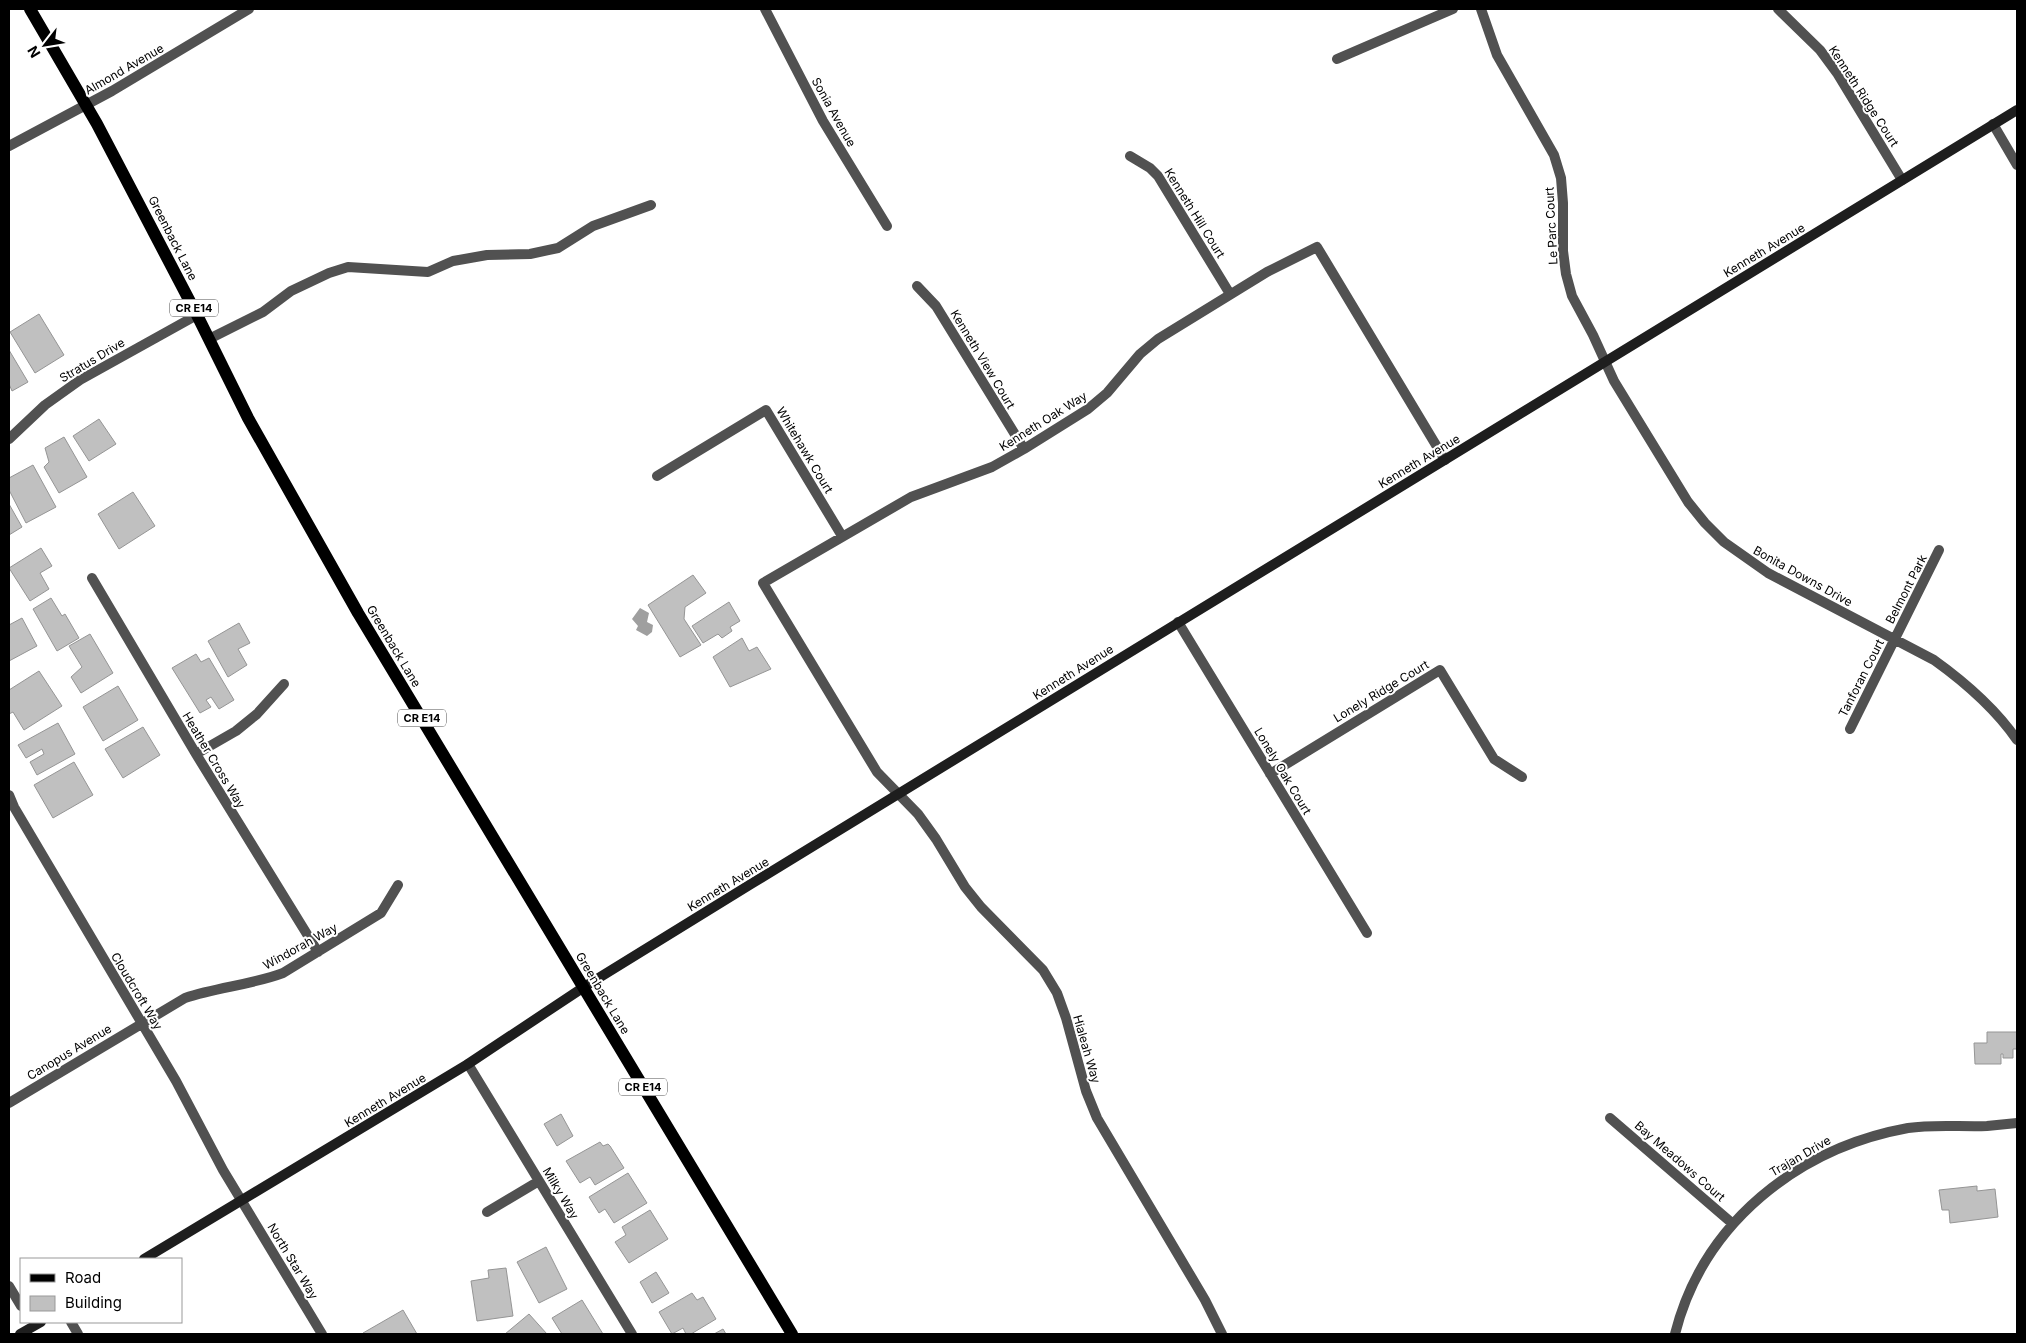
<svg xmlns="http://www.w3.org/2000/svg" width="2026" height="1343" viewBox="0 0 2026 1343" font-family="Inter,sans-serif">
<rect width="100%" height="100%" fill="#fff"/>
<path fill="#9f9f9f" d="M 640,608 L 649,613 L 647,622 L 653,625 L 652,632 L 647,636 L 636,630 L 638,626 L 632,619 Z"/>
<path fill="#c0c0c0" stroke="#959595" d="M 39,314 L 64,355 L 35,373 L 10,332 Z
M 9,350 L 28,382 L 12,391 L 9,384 Z
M 99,419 L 116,444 L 89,461 L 73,436 Z
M 64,437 L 87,477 L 59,493 L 44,467 L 49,462 L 45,448 Z
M 33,465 L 56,507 L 26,523 L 9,490 L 9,478 Z
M 133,492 L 155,526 L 119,549 L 98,514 Z
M 9,504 L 22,527 L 9,535 Z
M 41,548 L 52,566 L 40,573 L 49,589 L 30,601 L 9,568 Z
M 693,575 L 706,593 L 685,607 L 684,619 L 701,645 L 680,657 L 648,605 Z
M 51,598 L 62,616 L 65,614 L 79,638 L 57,651 L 33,609 Z
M 729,602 L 740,621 L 730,627 L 732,631 L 722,638 L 718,634 L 703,643 L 692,626 Z
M 22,618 L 37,646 L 9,661 L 9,625 Z
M 239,623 L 250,643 L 238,649 L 247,665 L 228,677 L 208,641 Z
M 90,634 L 113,673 L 81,693 L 71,677 L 82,667 L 69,646 Z
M 742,638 L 749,651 L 757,647 L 771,669 L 730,687 L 713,657 Z
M 196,654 L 201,662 L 209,658 L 234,700 L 219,709 L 211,697 L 206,700 L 211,707 L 200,713 L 172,668 Z
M 39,671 L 62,706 L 24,730 L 13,712 L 9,714 L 9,690 Z
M 118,686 L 138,720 L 103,741 L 83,707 Z
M 58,723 L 75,754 L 37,775 L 30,762 L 44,754 L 42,749 L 26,758 L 18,745 Z
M 143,727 L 160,755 L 123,778 L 105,749 Z
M 74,762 L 93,795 L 53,818 L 34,785 Z
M 1987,1032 L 2017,1032 L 2017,1049 L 2013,1049 L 2013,1058 L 2003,1058 L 2003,1054 L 2001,1054 L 2001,1064 L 1975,1064 L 1974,1043 L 1987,1043 Z
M 561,1114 L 573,1136 L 557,1146 L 544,1124 Z
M 600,1142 L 603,1146 L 608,1144 L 610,1146 L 624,1168 L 595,1185 L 590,1177 L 580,1183 L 566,1161 Z
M 628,1173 L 647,1203 L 614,1223 L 605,1209 L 599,1213 L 589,1197 Z
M 1977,1186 L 1977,1191 L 1995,1189 L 1998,1217 L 1950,1223 L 1949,1210 L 1942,1210 L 1939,1190 Z
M 650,1210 L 668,1239 L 629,1263 L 615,1242 L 626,1235 L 622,1227 Z
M 546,1247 L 567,1289 L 539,1303 L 517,1262 Z
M 506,1268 L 513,1316 L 477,1321 L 471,1281 L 489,1278 L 488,1270 Z
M 656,1272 L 669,1293 L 652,1303 L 640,1282 Z
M 692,1293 L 697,1300 L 703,1297 L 716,1319 L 691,1334 L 686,1334 L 683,1328 L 672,1334 L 659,1312 Z
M 582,1300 L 603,1334 L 562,1334 L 552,1318 Z
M 403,1310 L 417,1334 L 364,1334 L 363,1333 Z
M 529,1314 L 547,1334 L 505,1334 Z
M 723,1329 L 726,1334 L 714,1334 Z"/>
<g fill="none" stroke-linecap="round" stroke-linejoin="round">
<path stroke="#515151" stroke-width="10" d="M 765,9 L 823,121 L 887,226
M 1481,9 L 1497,55 L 1554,155 L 1561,178 L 1563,203 L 1563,251 L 1566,274 L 1572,296 L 1593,335 L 1614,381 L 1688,502 L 1705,523 L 1724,542 L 1768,573 L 1934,660 C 1966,683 1995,708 2017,740
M 1778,9 L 1820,50 L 1837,73 L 1902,180
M 1337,59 L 1453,9
M 1993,124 L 2017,165
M 1130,156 L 1150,168 L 1158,176 L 1230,294
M 917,286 L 936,306 L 1024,449
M 209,339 L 263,312 L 291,291 L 329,273 L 348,267 L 428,272 L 453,261 L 487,255 L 530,254 L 558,248 L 593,226 L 651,205
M 9,439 L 45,405 L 80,380 L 197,315
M 657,476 L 766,410 L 842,536
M 92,578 L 196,754 L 318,952
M 1178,622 L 1367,933
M 1850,729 L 1939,550
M 196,754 L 236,731 L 257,714 L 284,684
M 1270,774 L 1440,670 L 1494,759 L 1522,777
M 9,795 L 14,807 L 176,1081 L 223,1170 L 322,1334
M 468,1064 L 632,1334
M 9,1103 L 185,998 C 218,987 251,985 283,973 L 381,913 L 398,885
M 1610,1118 L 1733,1224
M 487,1212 L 539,1181
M 9,1286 L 21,1306
M 71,1322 L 78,1334
M 1222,1334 L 1205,1300 L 1097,1118 L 1086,1091 L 1066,1018 L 1057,993 L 1043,970 L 981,907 L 965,887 L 936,839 L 918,814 L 877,772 L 763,583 L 911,497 L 992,467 L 1024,449 L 1088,409 L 1107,393 L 1140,354 L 1158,339 L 1267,272 L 1317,247 L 1445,460
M 1675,1334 C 1703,1223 1798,1148 1908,1128 C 1934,1124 1961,1127 1987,1126 C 1997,1125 2007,1124 2017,1123"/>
<path stroke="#515151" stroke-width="10" d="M 9,146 L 112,91 L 249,9"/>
<path stroke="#1e1e1e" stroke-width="10" d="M 144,1259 L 468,1064 L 584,987 L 751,884 L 2017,110
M 20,1334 L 41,1322"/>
<path stroke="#000" stroke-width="12" d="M 30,9 L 97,124 L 197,315 L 248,418 L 358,613 L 792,1334"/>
</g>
<g text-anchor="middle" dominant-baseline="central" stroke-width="4" stroke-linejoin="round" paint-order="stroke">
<g fill="#fff" stroke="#4c4c4c" stroke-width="1">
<rect x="170" y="299.5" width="48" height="17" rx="4"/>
<rect x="398" y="709.5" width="48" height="17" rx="4"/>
<rect x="619" y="1078.5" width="48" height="17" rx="4"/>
</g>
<g font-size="11" font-weight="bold" fill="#000">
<text x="194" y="308">CR E14</text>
<text x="422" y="718">CR E14</text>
<text x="643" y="1087">CR E14</text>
</g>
<g font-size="12" fill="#000" stroke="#fff">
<text transform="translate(124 69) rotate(-30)">Almond Avenue</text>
<text transform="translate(1864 96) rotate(57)">Kenneth Ridge Court</text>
<text transform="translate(834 112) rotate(61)">Sonia Avenue</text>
<text transform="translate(1195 213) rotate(58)">Kenneth Hill Court</text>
<text transform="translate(1551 226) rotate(-93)">Le Parc Court</text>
<text transform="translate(173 238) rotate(63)">Greenback Lane</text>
<text transform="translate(1764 250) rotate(-31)">Kenneth Avenue</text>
<text transform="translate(983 359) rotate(59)">Kenneth View Court</text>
<text transform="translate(92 360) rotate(-31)">Stratus Drive</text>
<text transform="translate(1043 421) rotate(-32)">Kenneth Oak Way</text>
<text transform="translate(805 450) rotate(59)">Whitehawk Court</text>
<text transform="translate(1419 461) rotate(-31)">Kenneth Avenue</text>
<text transform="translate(1803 576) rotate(29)">Bonita Downs Drive</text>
<text transform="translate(1906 589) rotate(-63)">Belmont Park</text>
<text transform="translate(394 646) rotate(59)">Greenback Lane</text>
<text transform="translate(1073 672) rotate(-32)">Kenneth Avenue</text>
<text transform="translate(1861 678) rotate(-63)">Tanforan Court</text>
<text transform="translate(1381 691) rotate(-31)">Lonely Ridge Court</text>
<text transform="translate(214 760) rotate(59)">Heather Cross Way</text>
<text transform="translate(1283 771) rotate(59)">Lonely Oak Court</text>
<text transform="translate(728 884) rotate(-31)">Kenneth Avenue</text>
<text transform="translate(300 946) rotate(-29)">Windorah Way</text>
<text transform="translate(137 991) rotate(59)">Cloudcroft Way</text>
<text transform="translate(603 993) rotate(59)">Greenback Lane</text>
<text transform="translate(1087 1049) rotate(74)">Hialeah Way</text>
<text transform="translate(69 1052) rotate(-31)">Canopus Avenue</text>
<text transform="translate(385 1100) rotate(-31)">Kenneth Avenue</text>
<text transform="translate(1800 1156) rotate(-30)">Trajan Drive</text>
<text transform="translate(1680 1161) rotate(41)">Bay Meadows Court</text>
<text transform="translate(561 1193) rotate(59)">Milky Way</text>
<text transform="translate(293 1261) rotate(59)">North Star Way</text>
</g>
</g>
<rect width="2026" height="1343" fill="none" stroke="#000000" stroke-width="20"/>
<rect x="20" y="1258" width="162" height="65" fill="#ffffff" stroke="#999999"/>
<rect x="30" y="1274" width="25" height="8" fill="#000000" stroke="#999999"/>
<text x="65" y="1283" font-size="15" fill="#000000">Road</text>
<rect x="30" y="1296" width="25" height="15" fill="#c0c0c0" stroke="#999999"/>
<text x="65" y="1308" font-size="15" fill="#000000">Building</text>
<g transform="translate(45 45) rotate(239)" stroke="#ffffff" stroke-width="4" paint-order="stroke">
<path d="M0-4L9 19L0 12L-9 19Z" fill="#000000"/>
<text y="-8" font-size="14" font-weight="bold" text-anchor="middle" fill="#000000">N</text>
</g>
</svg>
